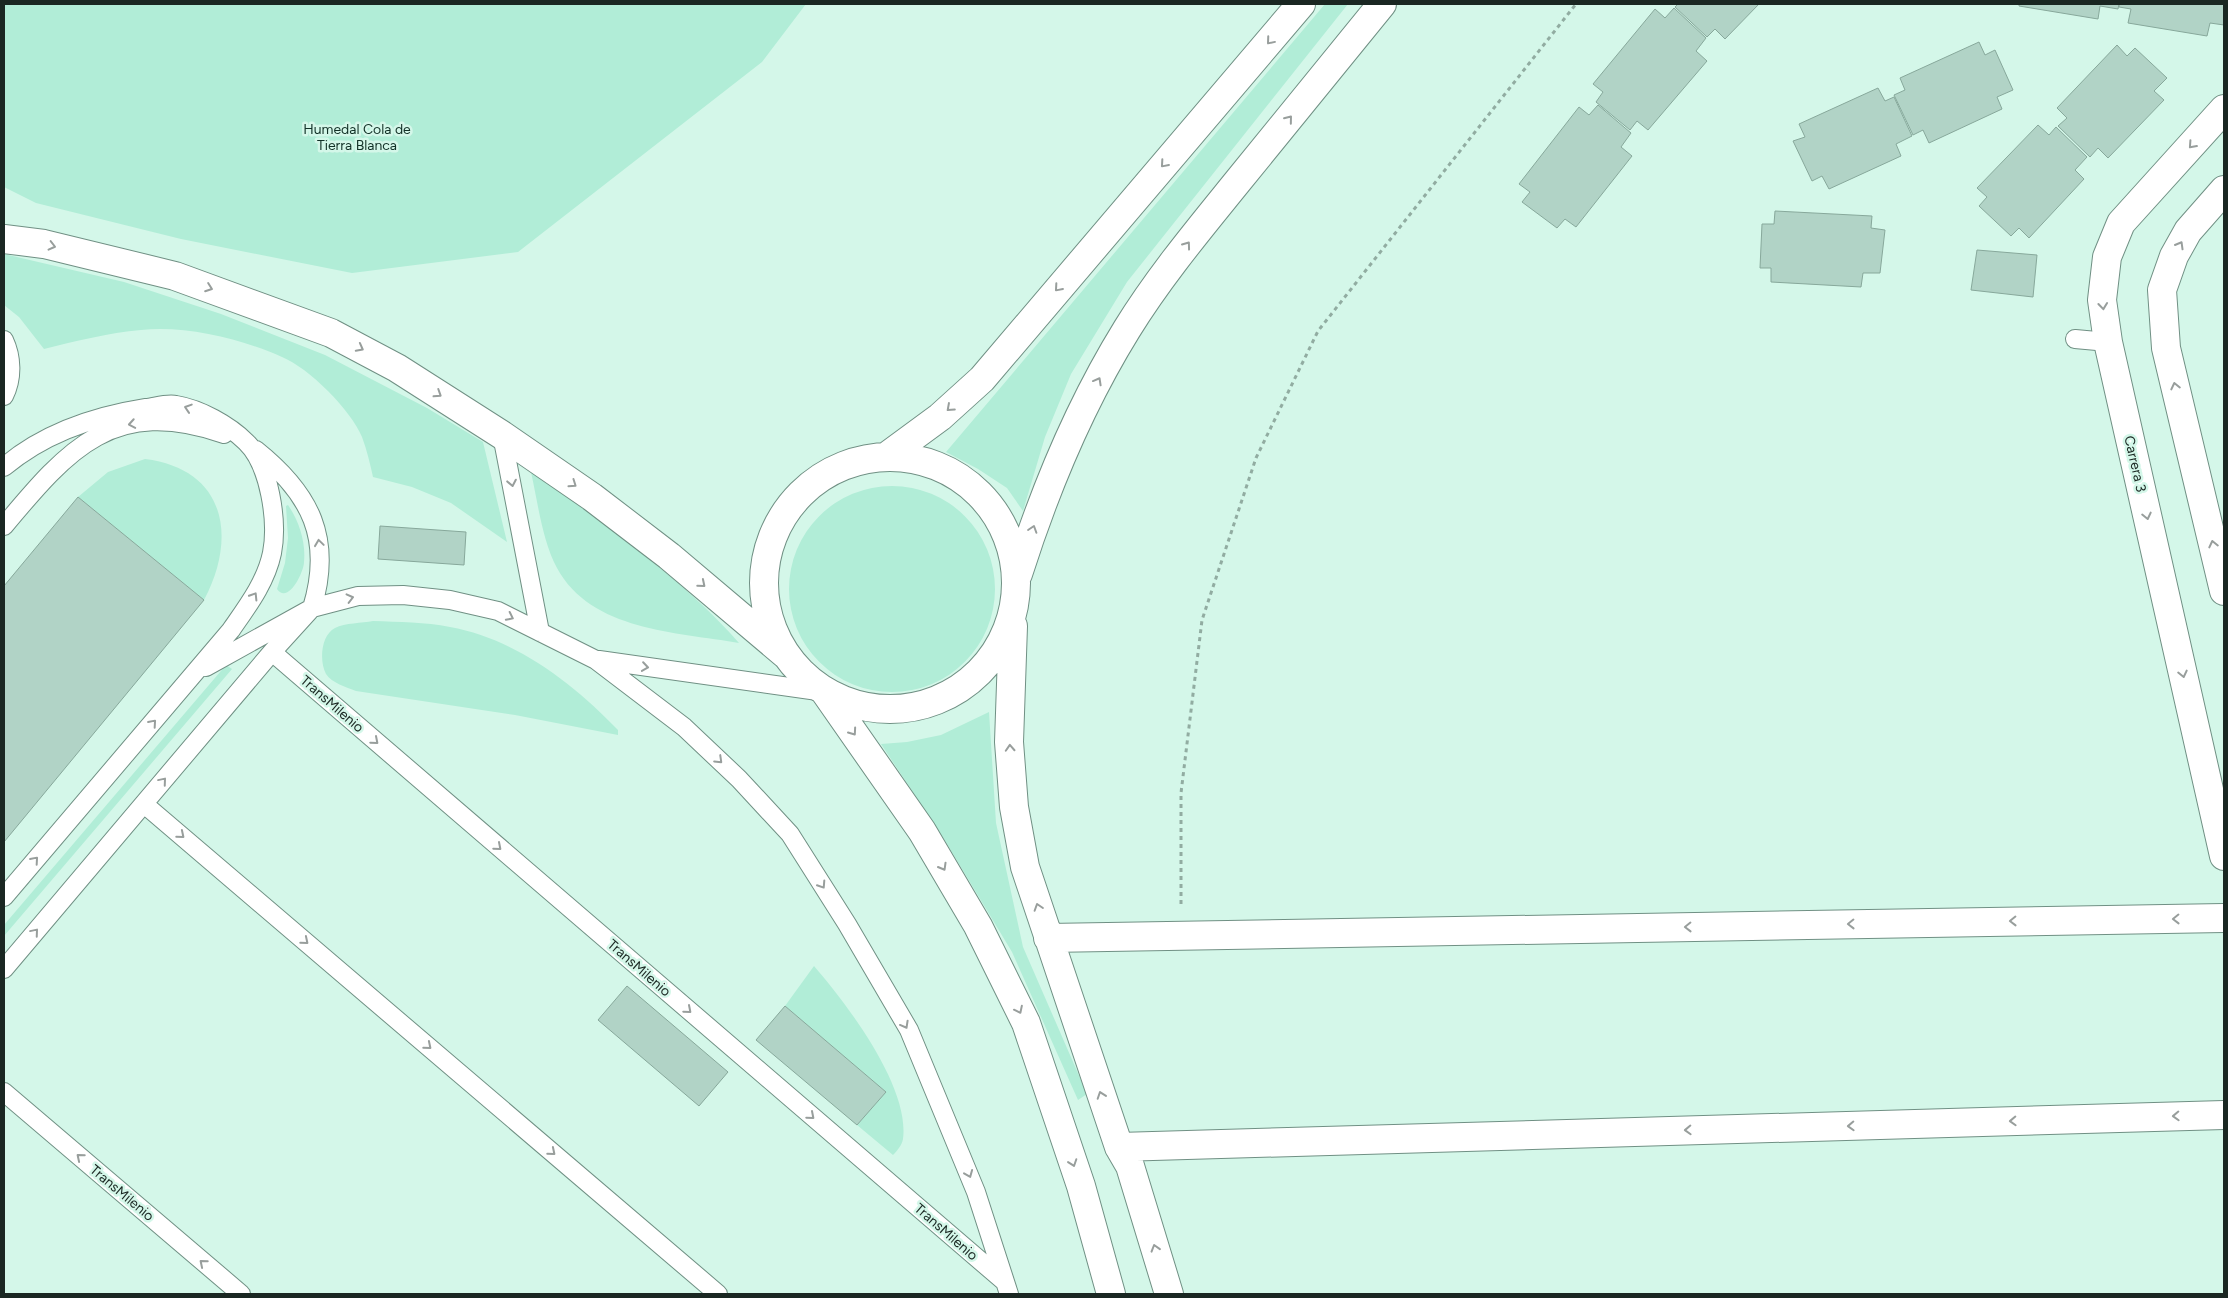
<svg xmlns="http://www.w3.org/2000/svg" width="2228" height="1298" viewBox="0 0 2228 1298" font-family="Figtree,sans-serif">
<rect width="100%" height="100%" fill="#d4f7e9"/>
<path fill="#b1edd7" d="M 4,4 L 806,4 L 762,62 L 518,252 L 352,273 L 181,239 L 36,203 L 4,187 Z
M 1325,4 L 1348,4 L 1127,282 L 1071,374 L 1045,437 L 1023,511 L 1007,488 L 978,469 L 946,452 Z
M 4,254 L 124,282 L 221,314 L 325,355 L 427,408 L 483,442 L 507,542 L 451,503 L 412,487 L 373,477 C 370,464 367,450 362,437 C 351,410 309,368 282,357 C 242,339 185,325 141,330 C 108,333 76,341 44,349 L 19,317 L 4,305 Z
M 145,459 C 225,469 238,536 204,600 L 78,497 L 108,472 Z
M 531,472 L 548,482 C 613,532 684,580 739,643 C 677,632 591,631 557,568 C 542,540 538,503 531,472 Z
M789 589a103 103 0 1 1 206 0a103 103 0 1 1-206 0Z
M 288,505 C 299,521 306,542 304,562 C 304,572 288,605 277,589 L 285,563 L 288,538 L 286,506 Z
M 373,621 C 399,622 425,622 450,627 C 516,639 573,683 618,730 L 618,735 L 515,715 L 356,691 C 346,687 332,683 326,674 C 319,661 321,635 335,628 C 345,623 362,623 373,621 Z
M 226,665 L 232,669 L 4,936 L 4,925 Z
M 989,712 L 996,823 L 1023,947 L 1087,1094 L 1078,1100 L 1012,952 L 944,839 L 881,744 L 907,742 L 941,735 Z
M 814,966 C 847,1004 910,1087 903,1139 C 902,1145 897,1151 893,1155 L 857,1125 L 886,1092 L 785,1006 Z"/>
<path fill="#b1d3c6" stroke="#87a89b" d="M 1678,4 L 1759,4 L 1725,39 L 1715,29 L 1707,37 L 1675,7 Z
M 2019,4 L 2119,4 L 2118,9 L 2100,6 L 2098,19 L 2019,6 Z
M 2119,4 L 2224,4 L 2224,25 L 2210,23 L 2207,36 L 2128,23 L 2131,9 L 2119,7 Z
M 1674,8 L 1706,38 L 1696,51 L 1707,61 L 1648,130 L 1637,121 L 1630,130 L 1596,102 L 1603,92 L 1593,84 L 1655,9 L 1665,18 Z
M 1979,42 L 1985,55 L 1995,50 L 2013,90 L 1997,97 L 2002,109 L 1929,143 L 1923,130 L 1913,135 L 1894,95 L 1905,90 L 1900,78 Z
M 2117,45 L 2127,56 L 2135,48 L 2167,78 L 2154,91 L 2164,100 L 2108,158 L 2098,148 L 2090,157 L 2058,126 L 2067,118 L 2057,108 Z
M 1878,88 L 1885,101 L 1894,97 L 1912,136 L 1896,144 L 1901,156 L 1829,189 L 1822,176 L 1812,181 L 1793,141 L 1805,137 L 1799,124 Z
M 1598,105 L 1631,133 L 1621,147 L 1632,156 L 1576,227 L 1565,219 L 1557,228 L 1522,202 L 1530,192 L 1519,184 L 1579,107 L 1589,115 Z
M 2038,125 L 2049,135 L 2056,127 L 2087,157 L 2075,170 L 2084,179 L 2029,238 L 2019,228 L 2011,236 L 1979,206 L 1987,197 L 1977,188 Z
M 1775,211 L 1872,216 L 1871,228 L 1885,230 L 1880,273 L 1863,273 L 1861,287 L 1771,282 L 1771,268 L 1760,268 L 1762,224 L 1774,224 Z
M 1977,250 L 2037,255 L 2033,297 L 1971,290 Z
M 78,497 L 204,600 L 4,842 L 4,586 Z
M 380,526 L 466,532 L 464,565 L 378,559 Z
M 627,986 L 728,1072 L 699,1106 L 598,1020 Z
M 785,1006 L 886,1092 L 857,1125 L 756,1040 Z"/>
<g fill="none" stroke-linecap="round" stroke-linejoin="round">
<g stroke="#709084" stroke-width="20">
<path id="lane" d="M 2075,339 L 2108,342
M 4,340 C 12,357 13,378 4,396
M 502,435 L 540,632
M 4,467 C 44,433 95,416 146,408 C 155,407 167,403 176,405 C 200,409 229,425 246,442 C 270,465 278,522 272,553 C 266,582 247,607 231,630 L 4,897
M 4,526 C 69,448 114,396 224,434
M 272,652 L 1005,1282
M 599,660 L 825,692
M 206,667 L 312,608 C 333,539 311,494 256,450
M 144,804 L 718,1294
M 4,969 L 272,652 L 312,608 L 358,596 L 403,595 L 450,600 L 498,611 L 596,660 L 684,727 L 739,779 L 790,834 L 847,924 L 909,1030 L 976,1192 L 1009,1294
M 4,1092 L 241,1294"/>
</g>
<g stroke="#709084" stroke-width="30">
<path id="street" d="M 2224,109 L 2121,223 L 2107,257 L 2102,300 L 2108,342 L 2224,856
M 2224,190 L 2188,231 L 2174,256 L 2162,290 L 2166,348 L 2224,591
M 4,239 L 44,244 L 175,276 L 331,333 L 397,368 L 502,435 L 592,497 L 669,556 L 785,654
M 887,456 L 940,417 L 982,379 L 1301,4
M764 583a126 126 0 1 1 252 0a126 126 0 1 1-252 0Z
M 1018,574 C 1045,489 1080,405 1127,329 C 1159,277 1200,228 1238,181 C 1286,122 1334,63 1382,4
M 1013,626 L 1009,742 L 1014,807 L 1025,867 L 1119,1147 L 1130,1166 L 1169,1294
M 825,692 L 922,831 L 978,926 L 1026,1023 L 1081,1186 L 1111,1294
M 1048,938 L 2224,918
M 1119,1147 L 2224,1115"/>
</g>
<path stroke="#91aca1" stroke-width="3" stroke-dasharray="4 4" stroke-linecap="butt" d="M 1181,904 L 1181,793 L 1202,620 L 1256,458 L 1318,331 L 1576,4"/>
<use href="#lane" stroke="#fff" stroke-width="18"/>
<use href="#street" stroke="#fff" stroke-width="28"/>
</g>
<defs><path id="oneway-chevron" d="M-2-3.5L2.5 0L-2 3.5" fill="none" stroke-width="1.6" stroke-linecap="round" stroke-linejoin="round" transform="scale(1.25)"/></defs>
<g stroke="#989e9c">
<use href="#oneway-chevron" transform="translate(1270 41) rotate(130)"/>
<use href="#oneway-chevron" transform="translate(1289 119) rotate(-51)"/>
<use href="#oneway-chevron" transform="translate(2192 145) rotate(132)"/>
<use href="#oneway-chevron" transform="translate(1164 164) rotate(131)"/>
<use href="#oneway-chevron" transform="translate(1187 245) rotate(-54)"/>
<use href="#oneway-chevron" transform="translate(2180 245) rotate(-60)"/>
<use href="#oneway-chevron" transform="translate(52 246) rotate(14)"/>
<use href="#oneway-chevron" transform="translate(209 288) rotate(20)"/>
<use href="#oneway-chevron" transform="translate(1058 288) rotate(131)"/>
<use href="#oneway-chevron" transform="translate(2103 306) rotate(84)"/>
<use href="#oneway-chevron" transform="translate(360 348) rotate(28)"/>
<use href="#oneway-chevron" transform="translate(1098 381) rotate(-61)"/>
<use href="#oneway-chevron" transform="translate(2175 386) rotate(-103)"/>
<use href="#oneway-chevron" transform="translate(438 394) rotate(33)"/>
<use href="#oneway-chevron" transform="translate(188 408) rotate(-162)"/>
<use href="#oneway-chevron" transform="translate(950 408) rotate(138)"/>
<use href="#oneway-chevron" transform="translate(132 424) rotate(170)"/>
<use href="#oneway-chevron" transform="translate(512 483) rotate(79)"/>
<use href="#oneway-chevron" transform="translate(573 484) rotate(35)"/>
<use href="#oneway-chevron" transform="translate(2147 516) rotate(77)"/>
<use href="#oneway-chevron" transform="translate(1033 529) rotate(-72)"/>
<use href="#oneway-chevron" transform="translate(319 543) rotate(-98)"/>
<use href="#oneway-chevron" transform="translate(2213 544) rotate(-103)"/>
<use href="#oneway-chevron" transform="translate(702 584) rotate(40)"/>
<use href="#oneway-chevron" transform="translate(254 596) rotate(-58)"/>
<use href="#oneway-chevron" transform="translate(350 598) rotate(-14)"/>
<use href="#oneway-chevron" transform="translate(510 617) rotate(26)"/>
<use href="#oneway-chevron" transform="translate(645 667) rotate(8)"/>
<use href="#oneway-chevron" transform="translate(2183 674) rotate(77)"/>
<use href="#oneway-chevron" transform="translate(153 723) rotate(-49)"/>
<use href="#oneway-chevron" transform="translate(853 732) rotate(55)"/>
<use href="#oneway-chevron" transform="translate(375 741) rotate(41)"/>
<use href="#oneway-chevron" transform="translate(1010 748) rotate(-93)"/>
<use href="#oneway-chevron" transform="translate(719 760) rotate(44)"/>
<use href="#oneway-chevron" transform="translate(163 781) rotate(-50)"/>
<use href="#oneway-chevron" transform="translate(181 835) rotate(40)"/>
<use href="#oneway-chevron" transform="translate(498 847) rotate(41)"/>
<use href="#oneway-chevron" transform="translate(35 860) rotate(-49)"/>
<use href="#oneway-chevron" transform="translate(943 867) rotate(60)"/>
<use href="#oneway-chevron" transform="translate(822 885) rotate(57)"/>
<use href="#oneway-chevron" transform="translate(1038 907) rotate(-108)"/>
<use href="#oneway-chevron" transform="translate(2176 919) rotate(179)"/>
<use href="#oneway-chevron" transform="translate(2013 921) rotate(179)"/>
<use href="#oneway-chevron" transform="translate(1851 924) rotate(179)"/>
<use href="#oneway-chevron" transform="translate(1688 927) rotate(179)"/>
<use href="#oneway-chevron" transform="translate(35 932) rotate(-50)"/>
<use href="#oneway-chevron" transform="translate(305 941) rotate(40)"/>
<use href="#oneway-chevron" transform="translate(688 1010) rotate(41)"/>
<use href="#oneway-chevron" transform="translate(1019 1010) rotate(64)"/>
<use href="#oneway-chevron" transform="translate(905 1025) rotate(61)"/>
<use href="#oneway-chevron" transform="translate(428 1046) rotate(40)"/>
<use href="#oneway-chevron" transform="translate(1101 1095) rotate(-109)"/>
<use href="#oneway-chevron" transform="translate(811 1116) rotate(41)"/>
<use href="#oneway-chevron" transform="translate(2176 1116) rotate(178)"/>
<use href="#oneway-chevron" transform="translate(2013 1121) rotate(178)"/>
<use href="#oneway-chevron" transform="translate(1851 1126) rotate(178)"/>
<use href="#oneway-chevron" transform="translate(1688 1130) rotate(178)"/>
<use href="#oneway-chevron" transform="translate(552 1152) rotate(40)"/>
<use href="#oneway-chevron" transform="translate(80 1157) rotate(-140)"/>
<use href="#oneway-chevron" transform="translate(1073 1163) rotate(71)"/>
<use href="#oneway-chevron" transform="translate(969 1174) rotate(68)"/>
<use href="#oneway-chevron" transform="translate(1155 1248) rotate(-107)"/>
<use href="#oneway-chevron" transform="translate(203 1263) rotate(-140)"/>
</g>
<g text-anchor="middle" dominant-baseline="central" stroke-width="5" stroke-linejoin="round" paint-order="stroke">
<g font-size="14" fill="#123127" stroke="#d4f7e9">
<text x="357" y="129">Humedal Cola de<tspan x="357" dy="16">Tierra Blanca</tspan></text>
</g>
<g font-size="14" fill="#1a2722" stroke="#d4f7e9">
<text transform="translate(2135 464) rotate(77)">Carrera 3</text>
<text transform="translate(332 704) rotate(41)">TransMilenio</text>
<text transform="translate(639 968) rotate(41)">TransMilenio</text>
<text transform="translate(122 1193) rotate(40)">TransMilenio</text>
<text transform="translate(946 1232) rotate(41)">TransMilenio</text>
</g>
</g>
<rect width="2228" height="1298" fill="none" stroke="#1a2722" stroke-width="10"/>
</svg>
